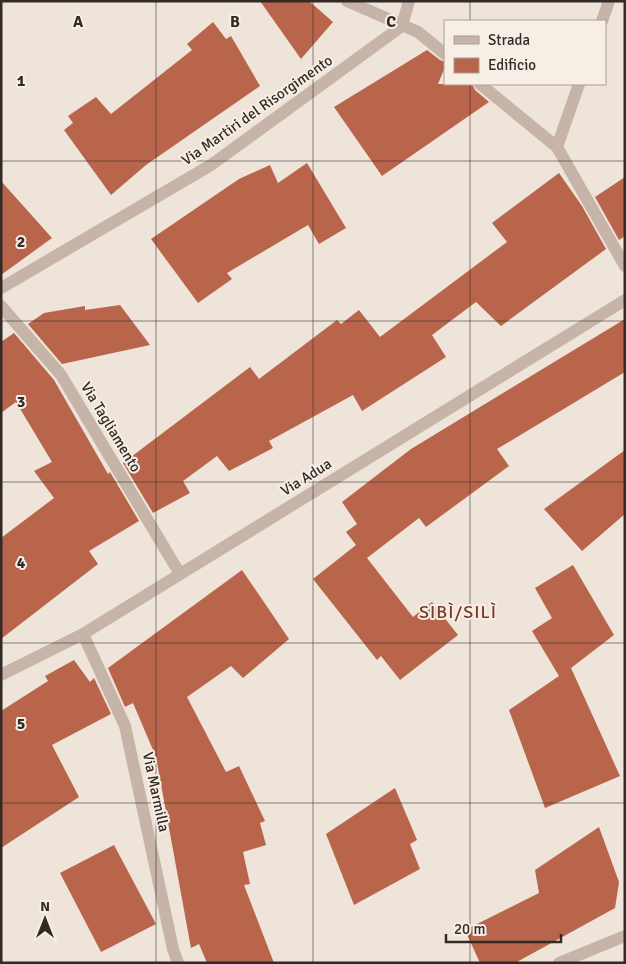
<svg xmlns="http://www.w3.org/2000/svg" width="626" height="964" viewBox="0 0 626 964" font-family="Signika,sans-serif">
<rect width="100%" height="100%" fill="#eee4d9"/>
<path fill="#b9654c" d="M 260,1 L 309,1 L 333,22 L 301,59 Z
M 213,22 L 226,39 L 231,36 L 260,86 L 146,165 L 111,195 L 64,130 L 73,123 L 68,116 L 96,97 L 111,114 L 192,50 L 187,44 Z
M 427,50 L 440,60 L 445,62 L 445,67 L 438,84 L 472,84 L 475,90 L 489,102 L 382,176 L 334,107 Z
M 307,163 L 346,228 L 319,244 L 308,225 L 227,273 L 232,279 L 198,303 L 151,239 L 239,179 L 270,165 L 278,183 Z
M 559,173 L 582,206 L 606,249 L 501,326 L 476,302 L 432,335 L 446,357 L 362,411 L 353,395 L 269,441 L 273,448 L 229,471 L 217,456 L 183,481 L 190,493 L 153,513 L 123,463 L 250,367 L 259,379 L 337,320 L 341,324 L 359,310 L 380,337 L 507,242 L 492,223 Z
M 625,177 L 625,236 L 619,240 L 595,197 Z
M 1,181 L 52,238 L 1,275 Z
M 120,305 L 150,345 L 62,364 L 28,324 L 44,313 L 85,306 L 85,310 Z
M 625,319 L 625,372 L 497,449 L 509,466 L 426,527 L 419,518 L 367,558 L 413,617 L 432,602 L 458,635 L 400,680 L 381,656 L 377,660 L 313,579 L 356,545 L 346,532 L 357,524 L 342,502 L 411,449 Z
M 14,333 L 54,380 L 108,474 L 110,472 L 139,521 L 89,551 L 98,564 L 1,639 L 1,538 L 54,498 L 34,471 L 52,462 L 16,402 L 1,413 L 1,342 Z
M 625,450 L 625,514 L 582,551 L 544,509 Z
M 573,565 L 614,635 L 571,668 L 620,776 L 545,808 L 509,710 L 559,676 L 532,631 L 552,618 L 535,588 Z
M 242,570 L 289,639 L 243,678 L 231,666 L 187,697 L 226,772 L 239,766 L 265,821 L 260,823 L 266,845 L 243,852 L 250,884 L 244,885 L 274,963 L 207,963 L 199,944 L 191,948 L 156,757 L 133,703 L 125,707 L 108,668 Z
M 74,660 L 90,682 L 94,678 L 111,714 L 52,745 L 79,797 L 1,848 L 1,711 L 48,681 L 45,676 Z
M 395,788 L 417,840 L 410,844 L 420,869 L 354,905 L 326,834 Z
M 599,827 L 619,882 L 615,908 L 515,963 L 480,963 L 465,930 L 539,893 L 535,870 Z
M 114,845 L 156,924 L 101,952 L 60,873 Z"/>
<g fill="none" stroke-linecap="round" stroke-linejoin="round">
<path stroke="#c5b4a7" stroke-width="12" d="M 347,1 L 418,32 L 445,54
M 602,21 L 609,1
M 480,84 L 557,147 L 625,266
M 557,147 L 579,84
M 1,288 L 211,165 L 402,26 L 409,1
M 1,306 L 61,375 L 180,574
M 83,634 L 125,726 L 173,949 L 178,963
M 1,675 L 83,634 L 625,300
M 559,963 L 625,936"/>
</g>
<path fill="none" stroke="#322a26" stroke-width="1" stroke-opacity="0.55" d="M 156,1 L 156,963M 313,1 L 313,963M 470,1 L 470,21M 470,84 L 470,963M 1,161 L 625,161M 1,321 L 625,321M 1,482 L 625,482M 1,643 L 625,643M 1,803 L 625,803"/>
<g text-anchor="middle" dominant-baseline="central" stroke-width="4" stroke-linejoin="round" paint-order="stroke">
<g font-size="15" fill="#322a26" stroke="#f7eee5">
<text transform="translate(257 110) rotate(-35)">Via Martiri del Risorgimento</text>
<text transform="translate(111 427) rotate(59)">Via Tagliamento</text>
<text transform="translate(306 477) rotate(-32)">Via Adua</text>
<text transform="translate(156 792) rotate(78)">Via Marmilla</text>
</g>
<g font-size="18" letter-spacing="1" fill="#793a28" stroke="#f7eee5">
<text x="458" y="612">SIBÌ/SILÌ</text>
</g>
</g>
<g font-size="16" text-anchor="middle" font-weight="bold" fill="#322a26" stroke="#f7eee5" stroke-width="4" stroke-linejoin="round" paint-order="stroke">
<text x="78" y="27">A</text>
<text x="235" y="27">B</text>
<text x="391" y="27">C</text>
<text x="21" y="86">1</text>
<text x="21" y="247">2</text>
<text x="21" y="407">3</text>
<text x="21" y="568">4</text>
<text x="21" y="729">5</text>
</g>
<rect width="626" height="964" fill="none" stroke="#322a26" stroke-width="5"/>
<rect x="444" y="20" width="162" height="65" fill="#f7eee5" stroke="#a8a099"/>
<rect x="454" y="36" width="25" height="8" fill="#c5b4a7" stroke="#a8a099"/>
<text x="488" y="45" font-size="15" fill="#322a26">Strada</text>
<rect x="454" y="58" width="25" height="15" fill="#b9654c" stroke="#a8a099"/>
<text x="488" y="70" font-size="15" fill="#322a26">Edificio</text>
<g transform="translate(45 919)" stroke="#f7eee5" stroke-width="4" paint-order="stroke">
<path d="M0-4L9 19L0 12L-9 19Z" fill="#322a26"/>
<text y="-8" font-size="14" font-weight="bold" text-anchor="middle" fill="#322a26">N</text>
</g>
<path d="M446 934v8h115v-8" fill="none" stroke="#322a26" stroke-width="2.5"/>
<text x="454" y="934" font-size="15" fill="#322a26" stroke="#f7eee5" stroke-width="4" paint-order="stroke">20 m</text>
</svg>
